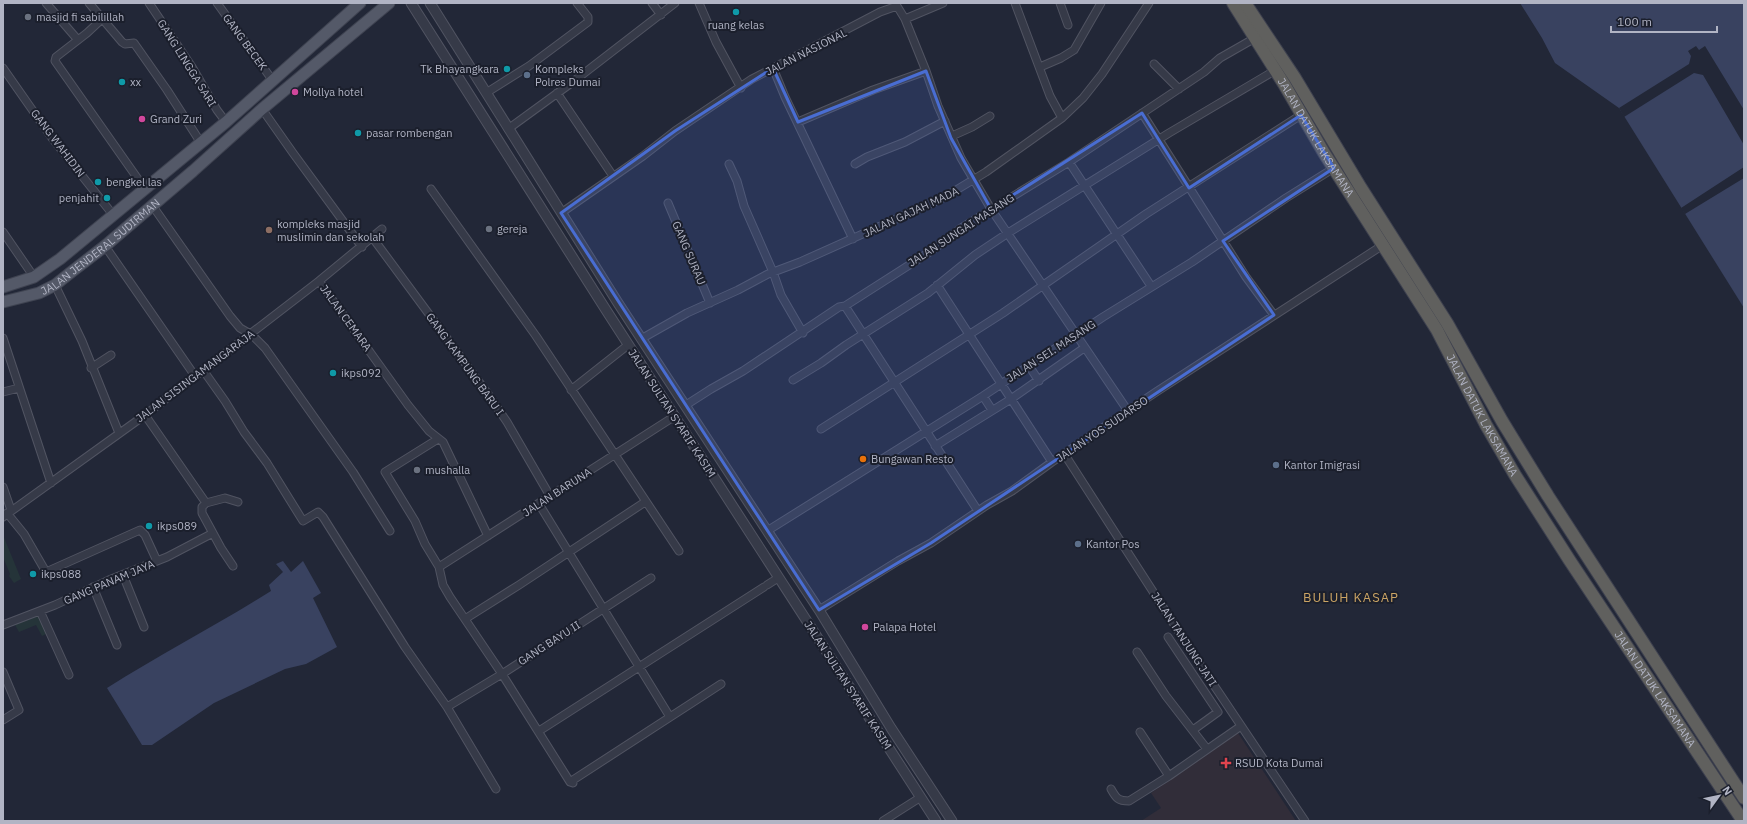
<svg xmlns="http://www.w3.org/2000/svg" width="1747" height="824" viewBox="0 0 1747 824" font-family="'IBM Plex Sans',sans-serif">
<rect width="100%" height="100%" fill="#222737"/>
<path fill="#312d39" d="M 1238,733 L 1296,821 L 1141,821 L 1161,808 L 1151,793 Z"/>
<path fill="#253439" d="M 3,535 L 21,579 L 14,583 L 9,576 L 10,574 L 3,557 Z
M 39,613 L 48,633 L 42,636 L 36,625 L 19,632 L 14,623 Z"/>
<path fill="#394260" d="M 1520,3 L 1744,3 L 1744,308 L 1619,108 L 1555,63 L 1542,38 Z
M 283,561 L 291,572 L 303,561 L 321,593 L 313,598 L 337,647 L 306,664 L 285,669 L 214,703 L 152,745 L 142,745 L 107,688 C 161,654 217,625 271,591 L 269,585 L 283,572 L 276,564 Z"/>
<path fill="#222737" d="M 1696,46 L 1699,50 L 1705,46 L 1744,110 L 1744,145 L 1703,75 L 1694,73 L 1624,117 L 1619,108 L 1689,64 L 1691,56 L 1688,51 Z
M 1744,167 L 1744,178 L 1685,214 L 1681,208 Z"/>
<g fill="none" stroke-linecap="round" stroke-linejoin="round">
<g stroke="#515462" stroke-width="9">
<path id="minor" d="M 46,3 L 78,40
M 89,3 L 122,42 L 125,44 L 134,43 L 167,90 L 201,143
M 149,3 L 192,67 L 217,110 L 226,122
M 217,3 L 273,81
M 652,3 L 661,15
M 699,3 L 716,42 L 741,88
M 1015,3 L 1050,96 L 1062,118
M 1060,3 L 1068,25
M 102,19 L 87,33 L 56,57 L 55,61 L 145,189
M 905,19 L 943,3
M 1154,64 L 1179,89
M 1040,67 L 1061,58 L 1074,50 L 1101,3
M 3,68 L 52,138 L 114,216
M 773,68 L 785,97 L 853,239
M 486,93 L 529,66 L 588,22 L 588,17 L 577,3
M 557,93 L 613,176
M 262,109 L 293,153 L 362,247
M 1142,113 L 1246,277 L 1274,315
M 798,122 L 873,90 L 926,71
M 508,129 L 574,81 L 675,3
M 952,136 L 972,127 L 990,116
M 1069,162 L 1151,286
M 729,164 L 737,181 L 744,206 L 773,272 L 781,295 L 803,333
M 855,164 L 867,157 L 905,142 L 945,121
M 431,189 L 536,336 L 679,551
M 668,203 L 710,303
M 152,205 L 230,316 L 240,328 L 252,335 L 265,348 L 353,472 L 390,531
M 561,213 L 643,156 L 675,131 L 752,79 L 880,12 L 897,6 L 905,19 L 926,71 L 938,106 L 961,158 L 991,209 L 1128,411
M 3,232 L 34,277
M 372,237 L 488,394 L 507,422 L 550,496
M 105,246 L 195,376
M 319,281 L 408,405 L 429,431 L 443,442 L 488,536
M 55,285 L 82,341 L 119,433
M 937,285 L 1052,462
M 845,306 L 978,511
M 3,338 L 51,483
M 641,339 L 687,313 L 738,290 L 768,274 L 800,262 L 943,198 L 986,172 L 1062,118 L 1083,98 L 1102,74 L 1149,3
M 1029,366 L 1039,381
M 91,368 L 111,355
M 203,370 L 225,401 L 244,432 L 267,463 L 303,521 L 318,512 L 323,517 L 405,647 L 447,707 L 496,789
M 793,380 L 821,363 L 846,345 L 928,293 L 975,255 L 1008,233 L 1169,133 L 1274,71
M 571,390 L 628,345
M 3,392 L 19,388
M 983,396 L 992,410
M 686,405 L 711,389 L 743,371 L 839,307 L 845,306 L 928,253 L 949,238 L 961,228 L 1069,162 L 1204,72 L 1220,58 L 1255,38
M 145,415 L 206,503 L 202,507 L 202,513 L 221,548 L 233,566
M 821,429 L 1003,313 L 1146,214 L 1301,115
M 438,439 L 385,472 L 415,521 L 425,544 L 439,567 L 443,585 L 450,597 L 502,674 L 570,782 L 573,783 L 573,780 L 721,684
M 935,446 L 1011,399 L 1084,348
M 1065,455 L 1199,663 L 1305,821
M 3,487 L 11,510
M 206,503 L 225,498 L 238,502
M 539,504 L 670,717
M 7,513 L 24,534 L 46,572 L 140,530 L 145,535 L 157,561
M 3,517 L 145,415 L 319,281 L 382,229
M 767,531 L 983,396 L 1103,317 L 1192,262 L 1286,198 L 1334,168
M 439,567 L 675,416
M 123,575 L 144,627
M 767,585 L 778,578
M 93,587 L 117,645
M 819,610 L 898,561 L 931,543 L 987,505 L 1012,491 L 1052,462 L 1156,392 L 1383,245
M 40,611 L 69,675
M 465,619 L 519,585 L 645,502
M 3,625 L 55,605 L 109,580 L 167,557 L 213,533
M 1168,637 L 1218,712 L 1193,730
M 1137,652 L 1166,696 L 1207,749
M 3,672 L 19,710 L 3,720
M 447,707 L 502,674 L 651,578
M 539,731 L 764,587
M 1140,732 L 1169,776
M 1111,789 C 1116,798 1118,801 1129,801 L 1169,776 L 1241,726
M 883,821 L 921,797"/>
</g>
<g stroke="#515462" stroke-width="11">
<path id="tertiary" d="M 411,3 L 606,310 L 936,821
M 430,3 L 618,303 L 819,610 L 891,728 L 952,821"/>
</g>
<g stroke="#3f4351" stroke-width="13">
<g id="primary">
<path d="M 3,287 L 34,277 L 60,259 L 226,122 L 360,3"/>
<path id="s1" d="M 3,302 L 39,293 L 55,285 L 70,273 L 105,246 L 193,171 L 262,109 L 389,3"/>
</g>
</g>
<g stroke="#3e414f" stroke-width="14">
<g id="trunk">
<path id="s2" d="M 1233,3 L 1284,84 L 1324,153 L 1437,330 L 1486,425 L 1515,475 L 1570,561 L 1743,821"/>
<path d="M 1245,3 L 1295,78 L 1361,188 L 1447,323 L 1502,421 L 1548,496 L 1744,798"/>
</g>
</g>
<use href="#minor" stroke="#363a48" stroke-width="7"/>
<use href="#tertiary" stroke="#363a48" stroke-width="9"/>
<use href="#primary" stroke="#545968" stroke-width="11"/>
<use href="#trunk" stroke="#60605e" stroke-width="12"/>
</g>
<path fill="#496dd2" fill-opacity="0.2" stroke="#496dd2" stroke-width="3" stroke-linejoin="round" d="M 773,68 L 798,122 L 926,71 L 951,138 L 991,209 L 1142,113 L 1189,188 L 1301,115 L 1334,168 L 1223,241 L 1274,315 L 931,543 L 819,610 L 561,213 L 675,131 Z"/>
<g fill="#0f9aa8" stroke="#1b1f2c" stroke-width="1.5">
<circle cx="736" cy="12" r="4"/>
<circle cx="507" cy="69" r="4"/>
<circle cx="122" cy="82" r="4"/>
<circle cx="358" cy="133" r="4"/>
<circle cx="98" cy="182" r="4"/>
<circle cx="107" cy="198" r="4"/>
<circle cx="333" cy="373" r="4"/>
<circle cx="149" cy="526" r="4"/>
<circle cx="33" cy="574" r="4"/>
</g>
<g fill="#6b7280" stroke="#1b1f2c" stroke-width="1.5">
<circle cx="28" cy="17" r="4"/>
<circle cx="489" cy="229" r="4"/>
<circle cx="417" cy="470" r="4"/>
</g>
<g fill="#5c6f8a" stroke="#1b1f2c" stroke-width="1.5">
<circle cx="527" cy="75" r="4"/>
<circle cx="1276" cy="465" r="4"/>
<circle cx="1078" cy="544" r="4"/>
</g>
<g fill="#d1479c" stroke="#1b1f2c" stroke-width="1.5">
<circle cx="295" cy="92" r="4"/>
<circle cx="142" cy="119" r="4"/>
<circle cx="865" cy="627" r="4"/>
</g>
<circle fill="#8d6e63" stroke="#1b1f2c" stroke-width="1.5" cx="269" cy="230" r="4"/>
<circle fill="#e8710a" stroke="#1b1f2c" stroke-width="1.5" cx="863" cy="459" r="4"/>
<path fill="#e0444e" stroke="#1b1f2c" stroke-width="1.5" d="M1224 757h4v4h4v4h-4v4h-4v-4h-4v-4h4z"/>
<g text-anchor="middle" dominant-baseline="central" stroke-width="4" stroke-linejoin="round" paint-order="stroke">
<g font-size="11" fill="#b1b4c4" stroke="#1b1f2c" text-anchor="start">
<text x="36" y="17">masjid fi sabilillah</text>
<text x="736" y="25" text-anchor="middle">ruang kelas</text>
<text x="499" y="69" text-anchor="end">Tk Bhayangkara</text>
<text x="535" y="69">Kompleks<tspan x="535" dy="13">Polres Dumai</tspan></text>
<text x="130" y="82">xx</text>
<text x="303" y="92">Mollya hotel</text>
<text x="150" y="119">Grand Zuri</text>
<text x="366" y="133">pasar rombengan</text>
<text x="106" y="182">bengkel las</text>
<text x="99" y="198" text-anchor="end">penjahit</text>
<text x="277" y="224">kompleks masjid<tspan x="277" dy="13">muslimin dan sekolah</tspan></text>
<text x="497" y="229">gereja</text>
<text x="341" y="373">ikps092</text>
<text x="871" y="459">Bungawan Resto</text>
<text x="1284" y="465">Kantor Imigrasi</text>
<text x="425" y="470">mushalla</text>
<text x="157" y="526">ikps089</text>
<text x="1086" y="544">Kantor Pos</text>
<text x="41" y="574">ikps088</text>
<text x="873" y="627">Palapa Hotel</text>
<text x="1235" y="763">RSUD Kota Dumai</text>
</g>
<g font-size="11" fill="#b1b4c4" stroke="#1b1f2c">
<text transform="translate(245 42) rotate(54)">GANG BECEK</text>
<text transform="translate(806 52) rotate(-27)">JALAN NASIONAL</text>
<text transform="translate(187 63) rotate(58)">GANG LINGGA SARI</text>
<text stroke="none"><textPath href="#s2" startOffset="158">JALAN DATUK LAKSAMANA</textPath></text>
<text transform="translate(58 143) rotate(53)">GANG WAHIDIN</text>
<text transform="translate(911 212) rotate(-25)">JALAN GAJAH MADA</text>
<text transform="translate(961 230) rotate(-33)">JALAN SUNGAI MASANG</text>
<text stroke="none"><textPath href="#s1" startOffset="114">JALAN JENDERAL SUDIRMAN</textPath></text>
<text transform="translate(689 253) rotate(67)">GANG SURAU</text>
<text transform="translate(346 318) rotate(54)">JALAN CEMARA</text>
<text transform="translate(1051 351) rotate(-33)">JALAN SEI. MASANG</text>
<text transform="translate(465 364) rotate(54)">GANG KAMPUNG BARU I</text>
<text transform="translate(195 376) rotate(-37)">JALAN SISINGAMANGARAJA</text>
<text transform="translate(672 413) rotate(57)">JALAN SULTAN SYARIF KASIM</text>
<text stroke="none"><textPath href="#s2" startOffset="482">JALAN DATUK LAKSAMANA</textPath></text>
<text transform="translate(1102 429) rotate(-34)">JALAN YOS SUDARSO</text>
<text transform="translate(557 492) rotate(-33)">JALAN BARUNA</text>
<text transform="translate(109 582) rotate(-23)">GANG PANAM JAYA</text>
<text transform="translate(1184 639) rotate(57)">JALAN TANJUNG JATI</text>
<text transform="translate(549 643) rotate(-33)">GANG BAYU II</text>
<text transform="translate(848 685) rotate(57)">JALAN SULTAN SYARIF KASIM</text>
<text stroke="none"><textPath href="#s2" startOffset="806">JALAN DATUK LAKSAMANA</textPath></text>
</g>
<g font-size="13" letter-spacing="1" fill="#cba464" stroke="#1b1f2c">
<text x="1351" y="597">BULUH KASAP</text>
</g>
</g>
<rect width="1747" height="824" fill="none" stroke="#b1b4c4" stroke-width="8"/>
<g transform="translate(1719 796) rotate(57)" stroke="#1b1f2c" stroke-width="3" paint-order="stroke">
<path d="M0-3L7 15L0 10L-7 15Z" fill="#b1b4c4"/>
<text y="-6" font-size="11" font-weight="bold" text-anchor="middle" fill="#b1b4c4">N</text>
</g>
<path d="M1611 26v6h106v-6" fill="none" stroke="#b1b4c4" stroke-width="2"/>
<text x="1617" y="26" font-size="12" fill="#b1b4c4" stroke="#1b1f2c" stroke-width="3" paint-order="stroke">100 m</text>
</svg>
